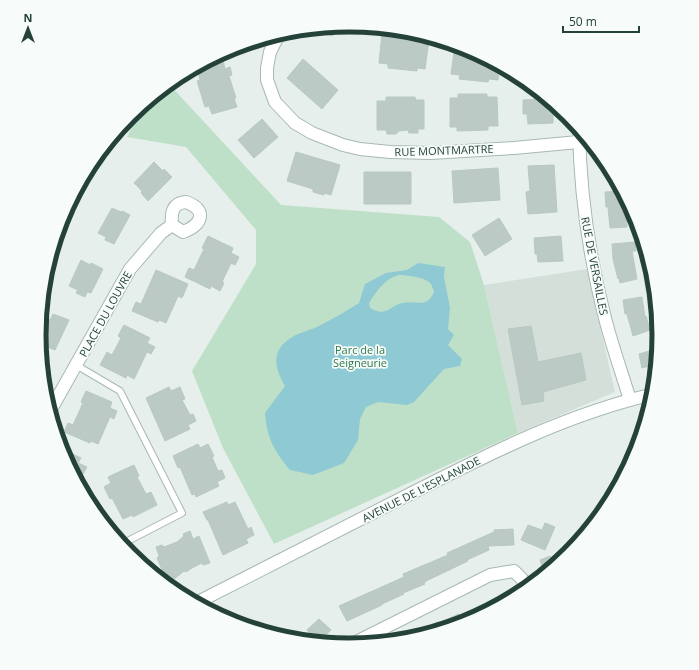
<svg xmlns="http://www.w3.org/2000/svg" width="699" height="670" viewBox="0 0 699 670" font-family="'Open Sans',sans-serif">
<rect width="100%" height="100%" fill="#e6efeb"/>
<path fill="#d4dfda" d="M 587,269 L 615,392 L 518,433 L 484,285 Z"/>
<path fill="#bfe0c8" d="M 169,84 L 281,205 L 439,217 L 470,242 L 484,285 L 518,433 L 274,544 L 223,448 L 192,371 L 256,264 L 256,230 L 186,147 L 127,137 L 143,106 Z"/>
<path fill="#8ec9d4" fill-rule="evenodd" d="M 418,263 L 445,267 L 444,277 L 450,308 L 448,329 L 454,335 L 448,345 L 462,359 L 460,366 L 444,369 L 414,402 L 407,405 L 378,402 L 366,407 L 360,419 L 358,440 L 344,463 L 313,475 L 290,470 C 274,451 267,438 265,413 L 285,386 C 276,370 270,353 288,340 C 296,333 309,331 319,326 C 333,319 346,311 359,303 L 365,284 L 386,273 L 407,270 ZM 398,275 C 405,275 425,277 430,283 C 432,285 433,289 434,292 C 427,309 415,300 402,303 C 388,307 386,317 370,308 L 369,303 C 377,291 383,280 398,275 Z"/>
<path fill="#bbcac4" stroke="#b8c9c2" d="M 338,26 L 332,36 L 318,28 L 319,28 Z
M 392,32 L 423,35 L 423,39 L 429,40 L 425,69 L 417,68 L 417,71 L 407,70 L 388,68 L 388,64 L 379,63 L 382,34 L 391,35 Z
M 455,44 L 468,49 L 500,66 L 498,80 L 489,79 L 488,82 L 459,79 L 460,75 L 451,74 Z
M 303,59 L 338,90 L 322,109 L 287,78 Z
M 223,60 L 225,69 L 230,67 L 232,75 L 229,76 L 236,98 L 234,98 L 237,107 L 212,114 L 209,106 L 205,107 L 197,81 L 200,80 L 197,68 Z
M 458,94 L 487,94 L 487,97 L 497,97 L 498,126 L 488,126 L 488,130 L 457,131 L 457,127 L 450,127 L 450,98 L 458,98 Z
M 386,97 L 415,97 L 416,100 L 424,100 L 424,129 L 418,129 L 418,133 L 409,133 L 408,130 L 399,131 L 396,134 L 387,134 L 386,130 L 377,130 L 377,101 L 386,101 Z
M 549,99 L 553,103 L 553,123 L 528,124 L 527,114 L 523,114 L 523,100 Z
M 262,119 L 278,137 L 254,158 L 238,140 Z
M 296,152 L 340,165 L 331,195 L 324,193 L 324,195 L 313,192 L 313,189 L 287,181 Z
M 154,162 L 163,171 L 164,169 L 172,177 L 148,201 L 141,193 L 142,191 L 134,183 Z
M 554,165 L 557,212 L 528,214 L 526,192 L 530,191 L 528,166 Z
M 498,168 L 500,200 L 454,203 L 452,171 Z
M 364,172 L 411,172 L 411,204 L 364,204 Z
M 622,191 L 625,195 L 627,227 L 610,228 L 608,207 L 606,207 L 605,192 Z
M 112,208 L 121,212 L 122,211 L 130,215 L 114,244 L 105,240 L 106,237 L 98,233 Z
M 499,218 L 512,239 L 485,256 L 472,235 Z
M 208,236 L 233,248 L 231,253 L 239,257 L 235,265 L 231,263 L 222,282 L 224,283 L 220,291 L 211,286 L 210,289 L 185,277 L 189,268 L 194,270 L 204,249 L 202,248 Z
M 561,236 L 563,261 L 538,262 L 537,254 L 535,254 L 534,238 Z
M 635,242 L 636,251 L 632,251 L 637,279 L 620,283 L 619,278 L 618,279 L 613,259 L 612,244 Z
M 81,260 L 90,265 L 91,263 L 103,269 L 91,293 L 87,292 L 85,297 L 76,293 L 78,290 L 69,286 Z
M 156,270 L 188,284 L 182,298 L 178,296 L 166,323 L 159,320 L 158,322 L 132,311 L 136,302 L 141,304 Z
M 642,297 L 645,317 L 646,316 L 650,330 L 633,336 L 627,314 L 625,314 L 623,300 Z
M 53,314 L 69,320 L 55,350 L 45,346 L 47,342 L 40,339 L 40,329 L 46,318 L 50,320 Z
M 124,325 L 150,338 L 147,343 L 155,347 L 151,354 L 147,352 L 134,379 L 127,375 L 126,378 L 100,365 L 107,352 L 112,355 L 121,338 L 118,336 Z
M 531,326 L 538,362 L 581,353 L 586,380 L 543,392 L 544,401 L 522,405 L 508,329 Z
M 656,349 L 658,354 L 657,364 L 642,368 L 639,354 Z
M 169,387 L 171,391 L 180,387 L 185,399 L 182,400 L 190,415 L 193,414 L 196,421 L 188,425 L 190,429 L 165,441 L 146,398 Z
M 86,391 L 112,402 L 110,408 L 117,411 L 114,419 L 110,417 L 98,444 L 91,441 L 90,443 L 64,432 L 68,423 L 73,425 L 83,403 L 81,402 Z
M 198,444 L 200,448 L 208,444 L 214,456 L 212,457 L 218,471 L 222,470 L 225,478 L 217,482 L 219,486 L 196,497 L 195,494 L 192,495 L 180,467 L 178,468 L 173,456 Z
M 62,449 L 81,458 L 78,463 L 87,467 L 83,474 L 79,472 L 76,478 Z
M 134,465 L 139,476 L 137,477 L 146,494 L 151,492 L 157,505 L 133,517 L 132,515 L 123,519 L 112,498 L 110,499 L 104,487 L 111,483 L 108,477 Z
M 227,502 L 228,505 L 235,502 L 248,529 L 251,527 L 254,535 L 246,539 L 248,543 L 223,555 L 208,520 L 207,520 L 203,512 Z
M 545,523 L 555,527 L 545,550 L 521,540 L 528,525 L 542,530 Z
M 513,529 L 514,545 L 488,546 L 489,550 L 467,560 L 468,561 L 424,582 L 425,584 L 403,593 L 404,594 L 382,604 L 382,605 L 347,621 L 339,606 L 404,577 L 403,574 L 448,555 L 447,553 L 494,532 L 494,530 Z
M 190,531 L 193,539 L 199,536 L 210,563 L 203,565 L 202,563 L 192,568 L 186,572 L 184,571 L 168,584 L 157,558 L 159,556 L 156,547 L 162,545 L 164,547 L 177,542 L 184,536 L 183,534 Z
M 571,551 L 569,554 L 545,574 L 540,560 L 550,556 L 551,558 Z
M 459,614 L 463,623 L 418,636 L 416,631 L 438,622 L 438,623 Z
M 319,619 L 331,630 L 318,642 L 307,630 Z"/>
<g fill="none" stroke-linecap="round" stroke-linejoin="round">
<g stroke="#a8b8b2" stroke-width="8">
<path id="service" d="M 76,365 L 120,391 L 182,513 L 122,544"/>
</g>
<g stroke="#a8b8b2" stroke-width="14">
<path id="minor" d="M 279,34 L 270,52 L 267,68 L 267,80 L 275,102 L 295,123 L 312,133 L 343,145 L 360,149 L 390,152 L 431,153 L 514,148 L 589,141
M 579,129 C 580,193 589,256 605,318 C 612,346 622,373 630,400
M 186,202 C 208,210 202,225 183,232 L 172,225 C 171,213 172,203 186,202 Z
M 50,411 L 130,269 L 161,233 L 172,225
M 350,645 L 490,575 L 514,571 L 522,579 L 527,589"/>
</g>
<g stroke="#a8b8b2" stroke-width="14">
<path id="tertiary" d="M 196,603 C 266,567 336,532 406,496 C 485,456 566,414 654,394"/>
</g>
<use href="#service" stroke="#fff" stroke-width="6"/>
<use href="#minor" stroke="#fff" stroke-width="12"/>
<use href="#tertiary" stroke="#fff" stroke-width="12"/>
</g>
<g text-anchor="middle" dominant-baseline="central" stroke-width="3.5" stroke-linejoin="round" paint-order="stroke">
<g font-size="11" fill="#24423a" stroke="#f7fbf9">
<text transform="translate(444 150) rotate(-2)">RUE MONTMARTRE</text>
<text transform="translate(595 266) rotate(79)">RUE DE VERSAILLES</text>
<text transform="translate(105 314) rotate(-61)">PLACE DU LOUVRE</text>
<text transform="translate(421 489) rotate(-27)">AVENUE DE L'ESPLANADE</text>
</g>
<g font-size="11" fill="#2d7a4b" stroke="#f7fbf9">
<text x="360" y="349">Parc de la<tspan x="360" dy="13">Seigneurie</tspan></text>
</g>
</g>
<path d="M0 0H699V670H0ZM46 335a303 303 0 1 1 606 0a303 303 0 1 1-606 0Z" fill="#f7fbf9" fill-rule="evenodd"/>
<path fill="none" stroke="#24423a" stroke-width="5" d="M46 335a303 303 0 1 1 606 0a303 303 0 1 1-606 0Z"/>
<g transform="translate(28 28)" stroke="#f7fbf9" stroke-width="3" paint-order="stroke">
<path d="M0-3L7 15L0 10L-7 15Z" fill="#24423a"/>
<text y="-6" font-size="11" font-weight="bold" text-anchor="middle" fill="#24423a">N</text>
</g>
<path d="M563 26v6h76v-6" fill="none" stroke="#24423a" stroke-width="2"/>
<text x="569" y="26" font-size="12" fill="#24423a" stroke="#f7fbf9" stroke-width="3" paint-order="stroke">50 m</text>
</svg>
